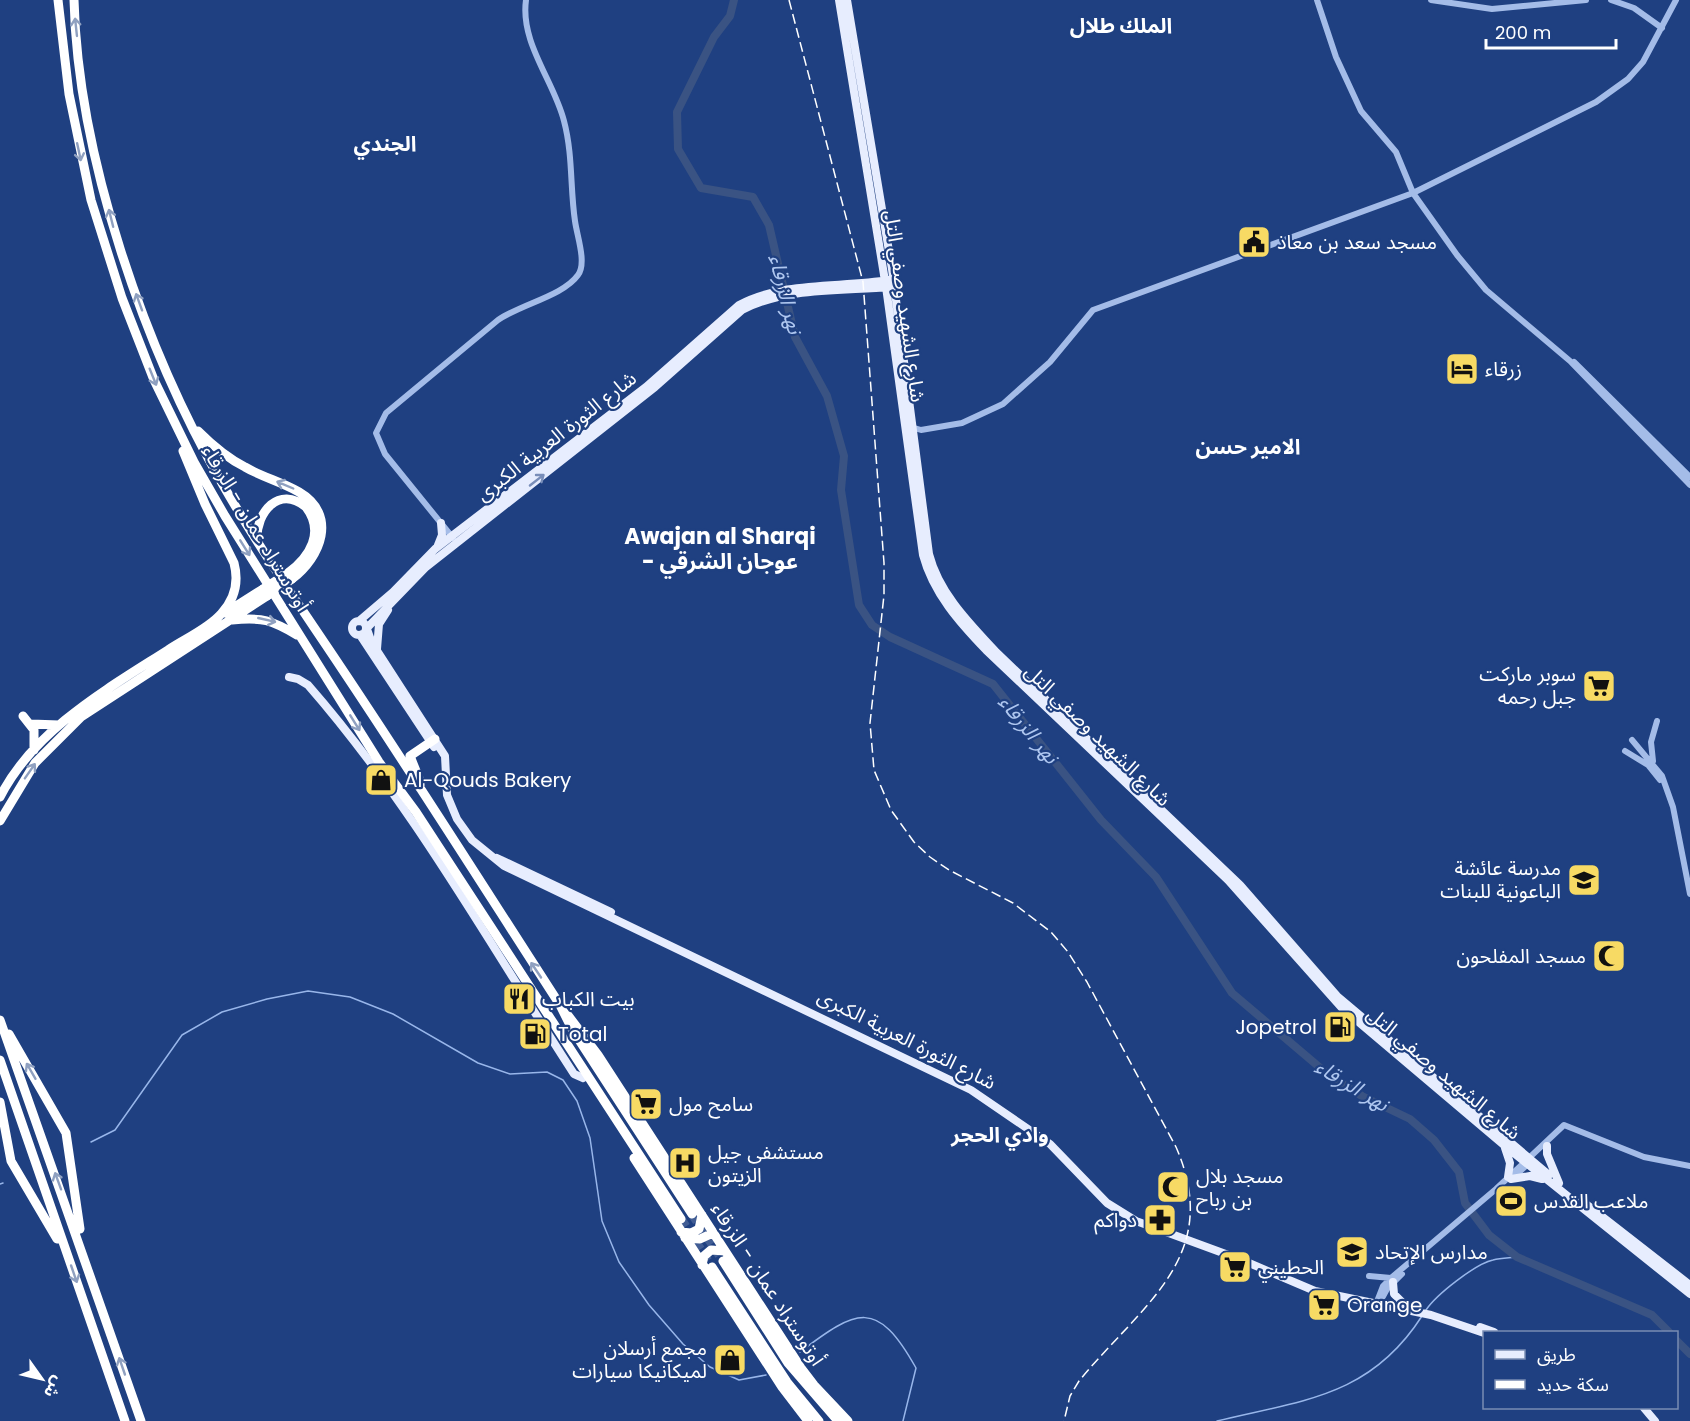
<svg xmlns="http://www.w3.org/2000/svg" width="1690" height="1421" viewBox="0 0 1690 1421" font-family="Poppins,'Noto Sans Arabic',sans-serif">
<rect width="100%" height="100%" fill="#1f4081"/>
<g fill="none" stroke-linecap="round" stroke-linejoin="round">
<path stroke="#98b6ea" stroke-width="1.5" d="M 91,1142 L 115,1130 L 182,1035 L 222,1012 L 267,999 L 308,991 L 350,997 L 393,1014 L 478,1063 L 510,1074 L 547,1072 L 563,1080 L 577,1101 L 590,1138 L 602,1221 L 619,1262 L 649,1305 L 683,1344 L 710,1367 L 739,1380 L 766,1375
M 0,1184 L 3,1183
M 1426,1310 C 1436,1295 1475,1264 1493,1260 C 1501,1258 1509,1258 1517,1257
M 800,1352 C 857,1309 877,1298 916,1368 L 903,1421
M 1217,1421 C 1303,1400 1370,1397 1422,1316"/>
<path stroke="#3a5383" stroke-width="8" d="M 734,0 L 730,16 L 714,37 L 677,112 L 678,149 L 701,188 L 753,197 L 769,225 L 795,337 L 827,396 L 844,456 L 841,490 L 859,605 L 872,625 L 890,637 L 993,684 L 1101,820 L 1156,877 L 1232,993 L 1331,1077 L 1362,1096 L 1410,1119 L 1434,1140 L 1459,1172 L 1465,1203 L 1489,1235 L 1517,1257 L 1652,1315 L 1669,1332
M 1676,1340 L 1690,1354"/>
<path stroke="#415d94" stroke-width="9" stroke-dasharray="9 4.5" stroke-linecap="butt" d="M 692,1214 L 723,1261
M 681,1219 L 712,1267"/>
<path stroke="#a4bce8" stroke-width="6" d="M 1317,0 L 1336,57 L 1361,111 L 1396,152 L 1413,193 L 1457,255 L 1486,290 L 1570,361 L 1690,485
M 1431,0 L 1492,9 L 1586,0
M 1611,0 L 1634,8 L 1662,28
M 1574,362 L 1690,477
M 911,427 L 921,430 L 962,423 L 1003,404 L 1050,362 L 1093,310 L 1413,193 L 1596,102 L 1628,79 L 1643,62 L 1676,0
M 453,538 L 385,454 L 376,433 L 386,413 L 498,320 C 521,304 563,296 578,275 C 587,263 577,236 575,221 C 570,188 573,155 564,121 C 554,81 520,43 526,0
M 1632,740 L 1662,776 L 1673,807 L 1690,894
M 1625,751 L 1648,765 L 1660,780
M 1653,761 L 1651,742 L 1657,721
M 1514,1177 L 1531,1161
M 1369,1276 L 1391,1278
M 1381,1300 L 1387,1289 L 1402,1274
M 1376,1304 L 1383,1286 L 1391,1278 L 1496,1189 L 1564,1125 L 1644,1157 L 1690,1166"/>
<path stroke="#e7edfe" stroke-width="8" d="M 839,0 L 886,287 L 923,555 C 933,593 960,623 986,650 L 1228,880 L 1342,1008 L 1505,1146 L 1690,1294
M 847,0 L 892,269 L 929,554 C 939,593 969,623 996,652 L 1240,885 L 1337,996 L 1549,1175
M 438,545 L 442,535 L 441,523
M352 628a7 7 0 1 1 14 0a7 7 0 1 1-14 0Z
M 359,621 L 393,592 L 435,549 L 646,387 L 739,305 C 784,281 840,288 889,280
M 367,628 L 426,567 L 655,387 L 742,310 C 786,287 842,291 890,287
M 367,629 L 372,643 L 445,756 L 447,795 L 457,819 L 472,840 L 504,866 L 971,1090 L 1050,1144 L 1107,1203 L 1136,1221 L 1242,1260 L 1315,1291 L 1431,1315 L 1484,1333
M 360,635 L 434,747
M 377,649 L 379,624 L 388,610
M 289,677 L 298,679 L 308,685 C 412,804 488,942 574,1074 L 583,1078
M 497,858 L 611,912
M 1547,1146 L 1547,1154 L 1559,1183
M 1505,1148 L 1510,1163 L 1508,1177
M 1511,1179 L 1530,1176 L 1542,1179
M 1582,1201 L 1690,1285
M 1393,1282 L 1394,1294 L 1405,1305
M 1480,1327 L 1494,1332
M 1644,1408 L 1655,1421"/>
<path stroke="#fff" stroke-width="9" d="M 58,0 L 69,94 L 91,200 L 122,298 L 154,380 L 194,462 L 225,516 L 379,762 L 416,812 L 681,1219
M 74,0 C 78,158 145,349 223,485 C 259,548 300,606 340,666 C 415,778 487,892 560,1005 L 572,1029 L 692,1214
M 198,431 C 212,445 227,458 245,467 C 262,477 282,482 299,492 C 338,515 321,557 292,579
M 257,540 C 256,512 279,485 306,507 C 325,532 310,557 288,573
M 225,613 L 263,589
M 232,620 C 263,617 271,620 297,635
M 23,716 L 34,730 L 34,750
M 31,724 L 59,725
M 420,788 L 420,781 L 410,756 L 435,739
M 0,797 C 34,730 107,689 168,650 C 184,639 208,629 221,614 C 235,599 239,582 234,563 L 205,504 L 183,451
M 0,821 L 35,763 L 81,717 L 267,596
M 567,1014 L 598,1055 L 801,1368 L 814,1385 L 848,1421
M 0,1020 L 141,1421
M 9,1034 L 66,1133 L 80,1229
M 0,1060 L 125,1421
M 0,1102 L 11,1161 L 57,1239
M 634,1158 L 782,1387 L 808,1421
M 681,1232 L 691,1233 L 699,1229 L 702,1215
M 685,1238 L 700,1239 L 713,1233
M 723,1261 L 788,1363 L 838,1421
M 702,1265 L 704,1256 L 711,1250 L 725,1251
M 712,1267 L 787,1382 L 819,1421"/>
<path stroke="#fff" stroke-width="1.5" stroke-dasharray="10 4.5" stroke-linecap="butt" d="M 789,0 L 863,282 L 884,563 L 884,595 L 870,723 L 874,770 L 891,810 L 914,842 L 930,857 L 949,870 L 1013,903 L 1051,932 L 1068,952 L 1087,982 L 1176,1147 C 1224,1257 1141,1305 1079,1381 L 1070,1396 L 1064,1421"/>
<path stroke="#fff" stroke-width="9" d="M 263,589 L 288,573
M 267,596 L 292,579"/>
</g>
<defs><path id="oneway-shaft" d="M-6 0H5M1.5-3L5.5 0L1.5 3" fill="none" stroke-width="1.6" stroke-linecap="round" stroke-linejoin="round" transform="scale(1.5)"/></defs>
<g stroke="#8fa0c0">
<use href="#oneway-shaft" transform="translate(76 27) rotate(-96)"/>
<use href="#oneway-shaft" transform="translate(79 152) rotate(78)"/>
<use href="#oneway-shaft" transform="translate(111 218) rotate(-104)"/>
<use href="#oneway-shaft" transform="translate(139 302) rotate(-110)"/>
<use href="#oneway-shaft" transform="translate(153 377) rotate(68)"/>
<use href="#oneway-shaft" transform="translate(285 485) rotate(-157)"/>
<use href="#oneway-shaft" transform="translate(245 548) rotate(58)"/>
<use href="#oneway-shaft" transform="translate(267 620) rotate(13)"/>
<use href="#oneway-shaft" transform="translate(355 723) rotate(58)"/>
<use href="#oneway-shaft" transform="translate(30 771) rotate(-55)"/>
<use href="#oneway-shaft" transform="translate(536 970) rotate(-124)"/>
<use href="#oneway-shaft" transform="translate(31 1071) rotate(-120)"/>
<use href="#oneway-shaft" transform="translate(58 1181) rotate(-110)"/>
<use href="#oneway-shaft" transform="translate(74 1274) rotate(71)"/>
<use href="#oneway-shaft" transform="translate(122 1366) rotate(-109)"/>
</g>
<use stroke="#798eb9" href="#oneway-shaft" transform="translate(537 480) rotate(-38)"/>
<defs>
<g id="civic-square" transform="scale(1.725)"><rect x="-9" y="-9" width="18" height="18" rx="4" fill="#f7da64" stroke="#1f4081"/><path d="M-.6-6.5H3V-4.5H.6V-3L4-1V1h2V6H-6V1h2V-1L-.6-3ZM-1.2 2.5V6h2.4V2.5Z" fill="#111"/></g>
<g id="hotel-square" transform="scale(1.725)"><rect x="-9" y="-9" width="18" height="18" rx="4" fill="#f7da64" stroke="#1f4081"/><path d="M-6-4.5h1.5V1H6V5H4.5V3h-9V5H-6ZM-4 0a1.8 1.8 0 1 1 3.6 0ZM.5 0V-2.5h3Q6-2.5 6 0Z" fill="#111"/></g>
<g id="supermarket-square" transform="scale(1.725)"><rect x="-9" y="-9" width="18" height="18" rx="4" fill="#f7da64" stroke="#1f4081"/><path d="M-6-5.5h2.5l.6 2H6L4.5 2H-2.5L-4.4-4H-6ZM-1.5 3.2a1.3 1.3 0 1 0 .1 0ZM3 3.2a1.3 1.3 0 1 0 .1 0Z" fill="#111"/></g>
<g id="shop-square" transform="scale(1.725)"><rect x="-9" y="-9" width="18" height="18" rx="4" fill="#f7da64" stroke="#1f4081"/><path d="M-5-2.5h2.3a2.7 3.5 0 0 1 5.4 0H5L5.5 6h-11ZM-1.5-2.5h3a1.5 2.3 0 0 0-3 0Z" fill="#111"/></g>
<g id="school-square" transform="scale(1.725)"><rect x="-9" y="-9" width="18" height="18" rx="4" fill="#f7da64" stroke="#1f4081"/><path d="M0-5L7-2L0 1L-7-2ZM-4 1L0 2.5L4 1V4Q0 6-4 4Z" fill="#111"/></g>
<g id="mosque-square" transform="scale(1.725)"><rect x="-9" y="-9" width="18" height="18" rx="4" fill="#f7da64" stroke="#1f4081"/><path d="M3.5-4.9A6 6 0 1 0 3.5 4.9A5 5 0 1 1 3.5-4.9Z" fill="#111"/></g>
<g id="restaurant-square" transform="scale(1.725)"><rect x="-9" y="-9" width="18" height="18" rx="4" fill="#f7da64" stroke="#1f4081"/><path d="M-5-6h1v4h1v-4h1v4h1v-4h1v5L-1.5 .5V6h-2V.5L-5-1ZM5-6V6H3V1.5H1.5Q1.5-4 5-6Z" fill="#111"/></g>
<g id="fuel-square" transform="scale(1.725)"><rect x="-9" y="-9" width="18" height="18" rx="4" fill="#f7da64" stroke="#1f4081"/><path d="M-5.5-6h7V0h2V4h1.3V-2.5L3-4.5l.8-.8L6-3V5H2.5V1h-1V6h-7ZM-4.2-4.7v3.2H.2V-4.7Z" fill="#111"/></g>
<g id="hospital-square" transform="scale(1.725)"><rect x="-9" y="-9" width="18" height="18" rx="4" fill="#f7da64" stroke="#1f4081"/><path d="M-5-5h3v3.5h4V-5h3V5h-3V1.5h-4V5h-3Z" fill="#111"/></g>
<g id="stadium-square" transform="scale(1.725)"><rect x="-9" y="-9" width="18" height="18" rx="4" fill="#f7da64" stroke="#1f4081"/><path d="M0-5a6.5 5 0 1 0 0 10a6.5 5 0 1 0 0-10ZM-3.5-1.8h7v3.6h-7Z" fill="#111"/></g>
<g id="pharmacy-square" transform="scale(1.725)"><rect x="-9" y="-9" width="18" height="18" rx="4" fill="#f7da64" stroke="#1f4081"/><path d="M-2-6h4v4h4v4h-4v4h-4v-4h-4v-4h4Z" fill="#111"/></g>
</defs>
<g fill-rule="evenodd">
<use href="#civic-square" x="1254" y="242"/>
<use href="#hotel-square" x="1462" y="369"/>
<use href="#supermarket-square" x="1599" y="686"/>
<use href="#shop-square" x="381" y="780"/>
<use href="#school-square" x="1584" y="880"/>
<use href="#mosque-square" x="1609" y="956"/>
<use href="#restaurant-square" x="519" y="999"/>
<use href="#fuel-square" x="1340" y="1027"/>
<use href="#fuel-square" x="535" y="1034"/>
<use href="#supermarket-square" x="646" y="1104"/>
<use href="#hospital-square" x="685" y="1163"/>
<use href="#mosque-square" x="1173" y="1187"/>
<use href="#stadium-square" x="1511" y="1201"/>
<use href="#pharmacy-square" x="1160" y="1220"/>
<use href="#school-square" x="1352" y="1252"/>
<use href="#supermarket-square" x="1235" y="1267"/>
<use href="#supermarket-square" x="1324" y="1305"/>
<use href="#shop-square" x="730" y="1360"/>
</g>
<g text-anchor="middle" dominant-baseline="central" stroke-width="4.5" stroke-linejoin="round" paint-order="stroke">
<g font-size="20" fill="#fff" stroke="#1f4081" text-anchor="start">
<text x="1277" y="242">مسجد سعد بن معاذ</text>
<text x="1485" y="369">زرقاء</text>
<text x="1576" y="674" text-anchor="end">سوبر ماركت<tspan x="1576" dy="23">جبل رحمه</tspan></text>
<text x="404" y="780">Al-Qouds Bakery</text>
<text x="1561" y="868" text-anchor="end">مدرسة عائشة<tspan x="1561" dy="23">الباعونية للبنات</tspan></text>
<text x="1586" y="956" text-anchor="end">مسجد المفلحون</text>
<text x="542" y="999">بيت الكباب</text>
<text x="1317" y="1027" text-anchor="end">Jopetrol</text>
<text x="558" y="1034">Total</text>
<text x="669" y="1104">سامح مول</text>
<text x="708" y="1152">مستشفى جيل<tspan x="708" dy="23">الزيتون</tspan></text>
<text x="1196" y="1176">مسجد بلال<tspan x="1196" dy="23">بن رباح</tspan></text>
<text x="1534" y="1201">ملاعب القدس</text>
<text x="1137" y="1220" text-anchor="end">دواكم</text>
<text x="1375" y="1252">مدارس الإتحاد</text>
<text x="1258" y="1267">الحطيني</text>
<text x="1347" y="1305">Orange</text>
<text x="707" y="1348" text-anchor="end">مجمع أرسلان<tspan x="707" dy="23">لميكانيكا سيارات</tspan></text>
</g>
<g font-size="20" fill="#fff" stroke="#1f4081">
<text transform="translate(905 306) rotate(82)">شارع الشهيد وصفي التل</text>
<text transform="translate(556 436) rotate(-38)">شارع الثورة العربية الكبرى</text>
<text transform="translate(256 528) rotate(59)">أوتوستراد عمان - الزرقاء</text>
<text transform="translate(1098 735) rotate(44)">شارع الشهيد وصفي التل</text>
<text transform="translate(907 1039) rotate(27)">شارع الثورة العربية الكبرى</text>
<text transform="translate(1444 1073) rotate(40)">شارع الشهيد وصفي التل</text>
<text transform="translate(768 1284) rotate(57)">أوتوستراد عمان - الزرقاء</text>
</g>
<g font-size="21" font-weight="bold" fill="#fff" stroke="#1f4081">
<text x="1121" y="25">الملك طلال</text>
<text x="385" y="143">الجندي</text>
<text x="1248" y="446">الامير حسن</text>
<text x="1000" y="1134">وادي الحجر</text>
</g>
<g font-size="21" font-style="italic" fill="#afc7f0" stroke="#1f4081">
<text transform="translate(786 294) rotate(76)">نهر الزرقاء</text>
<text transform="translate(1029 729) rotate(51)">نهر الزرقاء</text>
<text transform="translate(1352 1085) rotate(31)">نهر الزرقاء</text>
</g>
<g font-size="22" font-weight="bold" fill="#fff" stroke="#1f4081">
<text x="720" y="536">Awajan al Sharqi<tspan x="720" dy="25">- عوجان الشرقي</tspan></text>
</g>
</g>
<rect x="1483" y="1331" width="195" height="78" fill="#1f4081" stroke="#798cb3" stroke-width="1.5"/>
<rect x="1495" y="1350" width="30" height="9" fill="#e7edfe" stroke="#798cb3" stroke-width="1.5"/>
<text x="1537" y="1361" font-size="18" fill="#ffffff">طريق</text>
<rect x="1495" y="1380" width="30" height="9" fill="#ffffff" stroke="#798cb3" stroke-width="1.5"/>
<text x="1537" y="1391" font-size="18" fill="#ffffff">سكة حديد</text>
<g transform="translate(42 1379) rotate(124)" stroke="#1f4081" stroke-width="4.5" paint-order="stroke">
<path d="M0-4.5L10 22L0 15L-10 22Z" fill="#ffffff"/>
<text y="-9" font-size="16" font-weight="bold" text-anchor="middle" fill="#ffffff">ش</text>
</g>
<path d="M1486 39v9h130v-9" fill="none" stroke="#ffffff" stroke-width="3"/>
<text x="1495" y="39" font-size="18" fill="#ffffff" stroke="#1f4081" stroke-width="4.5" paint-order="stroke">200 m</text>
</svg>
